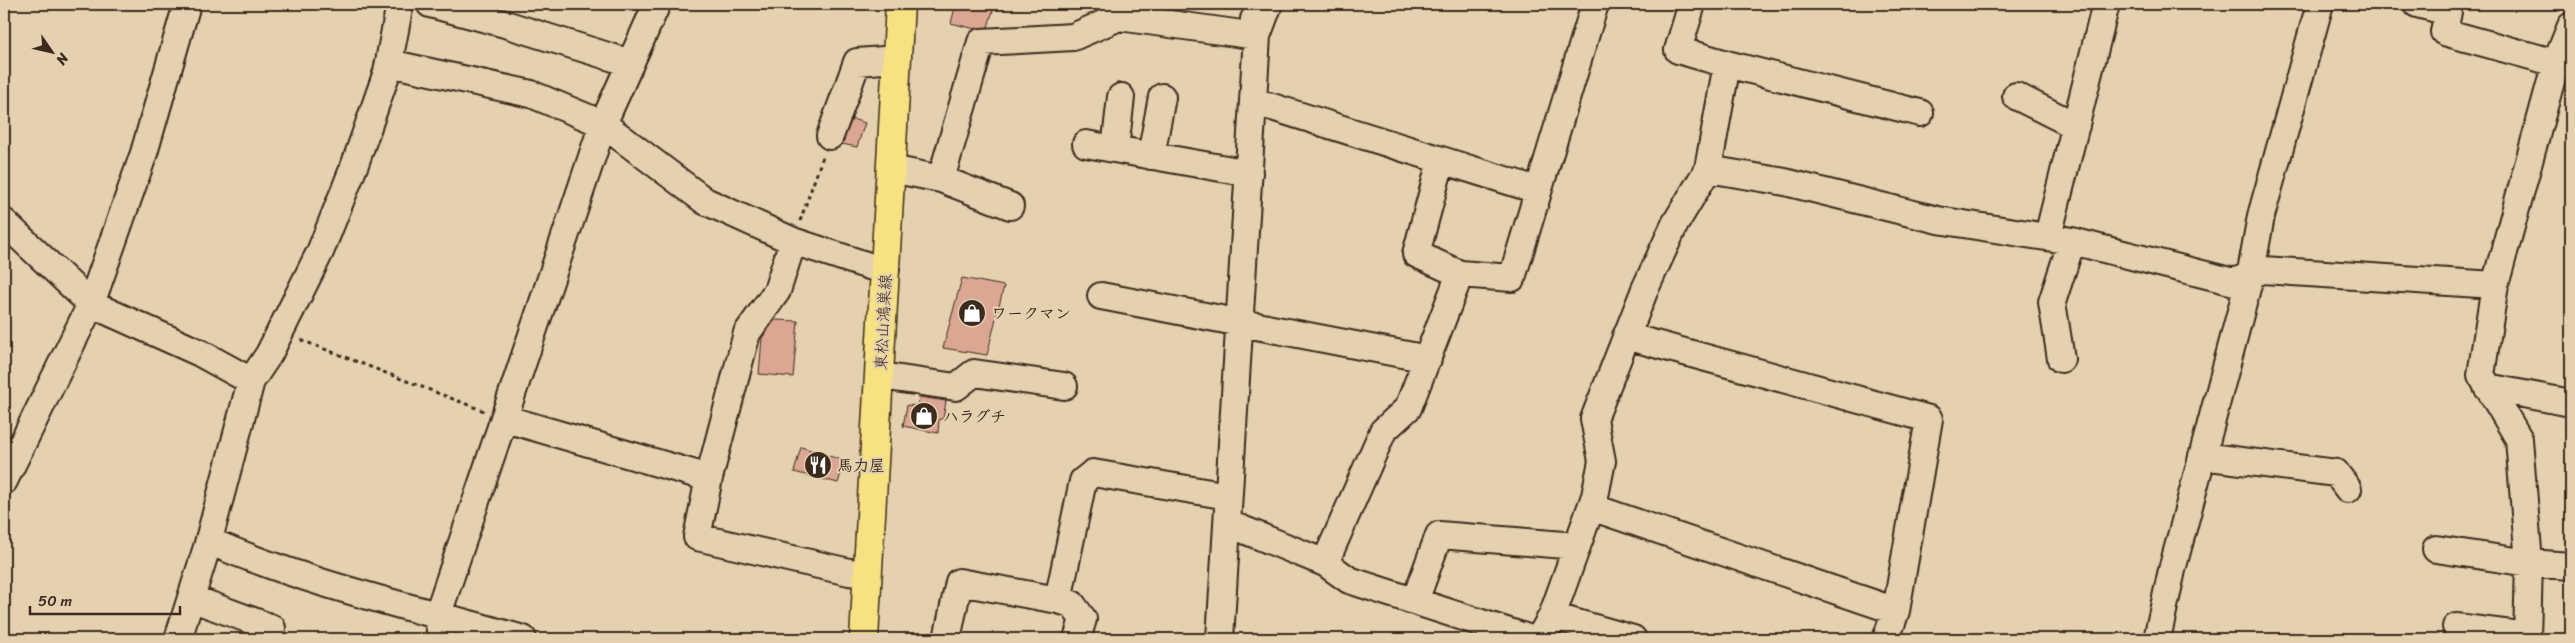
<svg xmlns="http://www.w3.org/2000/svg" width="2575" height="643" viewBox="0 0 2575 643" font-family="Sriracha,'Klee One',sans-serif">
<rect width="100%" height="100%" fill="#e5d1af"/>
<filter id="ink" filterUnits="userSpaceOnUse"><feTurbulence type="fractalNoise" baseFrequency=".02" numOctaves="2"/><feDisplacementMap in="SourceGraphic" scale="10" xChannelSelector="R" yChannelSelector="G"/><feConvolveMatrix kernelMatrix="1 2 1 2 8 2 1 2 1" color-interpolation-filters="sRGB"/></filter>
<g filter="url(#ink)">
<path fill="#dca792" stroke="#3b2a1e" d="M 956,4 L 995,4 L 988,27 L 975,29 L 951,23 Z
M 852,119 L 865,123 L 857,147 L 842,144 Z
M 962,278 L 1004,286 L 987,355 L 943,348 Z
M 775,320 L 798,321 L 793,377 L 759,374 L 762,338 Z
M 919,397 L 946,401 L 943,419 L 939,419 L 938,433 L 903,426 L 907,405 L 918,406 Z
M 801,447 L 845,461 L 838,483 L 794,472 Z"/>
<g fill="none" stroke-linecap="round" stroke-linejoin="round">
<g stroke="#3b2a1e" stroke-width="30">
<path id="minor" d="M 430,4 L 505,24 L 630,63
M 2417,4 L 2448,12 L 2444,32 L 2556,63
M 389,63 L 531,94 L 603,124 L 705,201 L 793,241 L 872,267 L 886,269
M 1727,64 L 1920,113
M 2016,96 L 2076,126
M 1253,101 L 1537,190
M 830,136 L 857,62 L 897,59
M 1086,144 L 1249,173
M 1115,149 L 1121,97
M 1151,156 L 1162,97
M 1441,161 L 1416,254 L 1460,274
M 891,169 L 941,179 L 981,42 L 1073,37 L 1119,17 L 1257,36 L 1254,19
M 1708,169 L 1785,182 L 1938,220 L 2072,241 L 2234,282 L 2263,270 L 2495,285
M 941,179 L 1010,206
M 4,222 L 91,304 L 200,353 L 251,381
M 2048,236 L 2106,4
M 1101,296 L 1428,359
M 1626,336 L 1929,419 L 1896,611
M 2061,359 L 2052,302 L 2072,241
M 880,376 L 956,387 L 974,373 L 1064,386
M 2487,387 L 2571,403
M 506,419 L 709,478 L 697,537 L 849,572 L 868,574
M 2202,456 L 2336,473 L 2348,489
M 709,478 L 747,333 L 777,291 L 793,241
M 4,481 L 91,304 L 144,153 L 187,4
M 1591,507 L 1896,611 L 1886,639
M 1227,523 L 1325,563 L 1349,580 L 1531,639
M 209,541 C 310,585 417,608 523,639
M 2436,549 L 2529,563 L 2571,566
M 1325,563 L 1383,431 L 1408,408 L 1460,274 L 1512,278 L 1595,4
M 191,598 L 272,628 L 271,639
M 1415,601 L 1439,535 L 1577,546
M 1552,616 L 1633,639
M 2456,627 L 2527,636
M 178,639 L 207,547 L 251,381 L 269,354 L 320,252 L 355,164 L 387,72 L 400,4
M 441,639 L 438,614 L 603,124 L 657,4
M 947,639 L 959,582 L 1058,600
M 1077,639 L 1083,619 L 1072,604 L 1058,600 L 1083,481 L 1093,473 L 1228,496
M 1220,639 L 1257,36 L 1269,4
M 1539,639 L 1552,616 L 1595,496 L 1602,461 L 1594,419 L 1645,289 L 1675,224 L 1708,169 L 1727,64 L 1678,50 L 1692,4
M 2157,639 L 2172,570 L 2250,277 L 2261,216 L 2320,4
M 2527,639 L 2529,563 L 2519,439 L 2481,375 L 2495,285 L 2556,63 L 2571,26"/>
</g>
<g stroke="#3b2a1e" stroke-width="31">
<path id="major" d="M 864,639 L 900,4"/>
</g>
<path stroke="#3b2a1e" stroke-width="3" stroke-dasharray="4 4" stroke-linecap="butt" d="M 800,221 L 823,156
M 301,340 L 484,411"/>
<use href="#minor" stroke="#e5d1af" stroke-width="26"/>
<use href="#major" stroke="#f6e281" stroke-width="28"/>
</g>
</g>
<defs>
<g id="shop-disc" transform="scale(1.4375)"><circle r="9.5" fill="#3b2a1e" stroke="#e5d1af"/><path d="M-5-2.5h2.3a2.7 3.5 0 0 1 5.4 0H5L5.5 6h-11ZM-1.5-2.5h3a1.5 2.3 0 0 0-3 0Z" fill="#fff"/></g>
<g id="restaurant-disc" transform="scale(1.4375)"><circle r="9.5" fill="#3b2a1e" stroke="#e5d1af"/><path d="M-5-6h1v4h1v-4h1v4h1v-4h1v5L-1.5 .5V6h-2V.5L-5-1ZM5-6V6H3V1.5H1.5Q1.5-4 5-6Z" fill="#fff"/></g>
</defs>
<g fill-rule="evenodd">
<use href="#shop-disc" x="972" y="313"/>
<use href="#shop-disc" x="924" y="416"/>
<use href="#restaurant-disc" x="818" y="465"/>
</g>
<g text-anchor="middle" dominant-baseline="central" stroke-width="4" stroke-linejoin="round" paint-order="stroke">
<g font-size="16" font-weight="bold" fill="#3b2a1e" stroke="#e5d1af" text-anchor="start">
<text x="991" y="313">ワークマン</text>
<text x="943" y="416">ハラグチ</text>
<text x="837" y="465">馬力屋</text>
</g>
<g font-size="16" fill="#3b2a1e" stroke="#e5d1af">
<text transform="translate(883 322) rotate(-87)">東松山鴻巣線</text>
</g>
</g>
<rect width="2575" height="643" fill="none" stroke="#e5d1af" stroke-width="20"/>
<rect x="10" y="10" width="2555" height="623" fill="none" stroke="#3b2a1e" stroke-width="2" filter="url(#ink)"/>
<g transform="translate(52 52) rotate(124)" stroke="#e5d1af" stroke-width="4" paint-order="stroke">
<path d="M0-4L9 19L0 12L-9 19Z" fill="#3b2a1e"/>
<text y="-8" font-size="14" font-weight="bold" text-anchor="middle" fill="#3b2a1e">N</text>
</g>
<path d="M30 606v8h150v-8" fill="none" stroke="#3b2a1e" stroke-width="2.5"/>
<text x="38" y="606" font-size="15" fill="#3b2a1e" stroke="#e5d1af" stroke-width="4" paint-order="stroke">50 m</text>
</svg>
